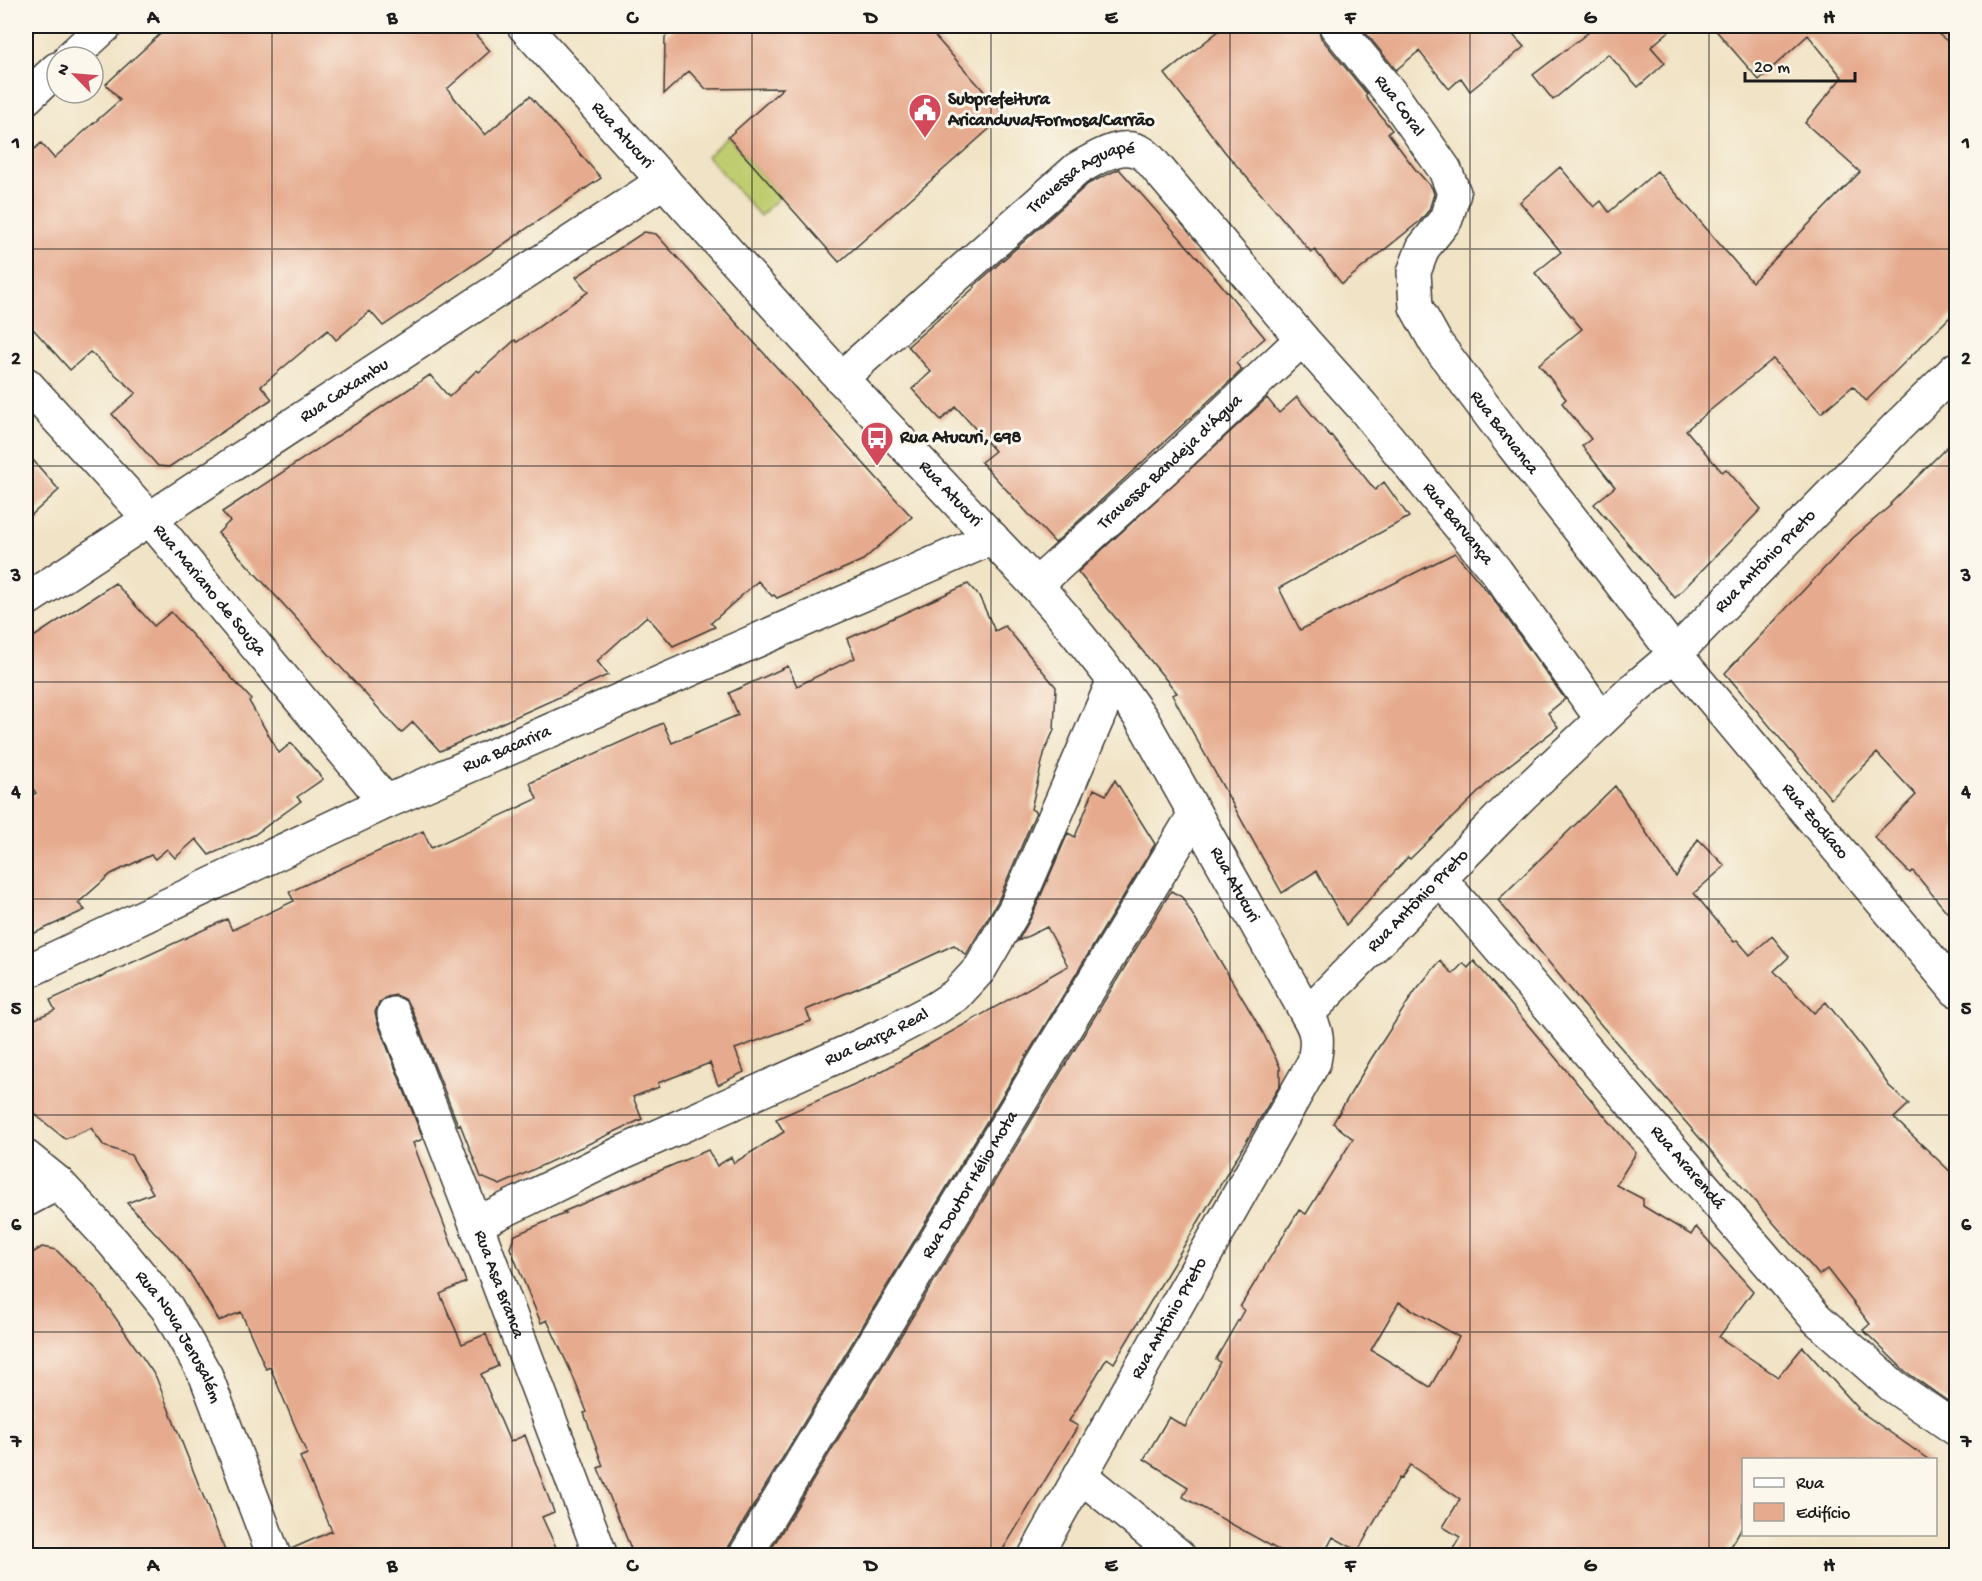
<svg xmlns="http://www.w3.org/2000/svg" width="1982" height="1581" viewBox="0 0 1982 1581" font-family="'Gochi Hand',sans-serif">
<rect width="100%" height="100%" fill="#fbf7ec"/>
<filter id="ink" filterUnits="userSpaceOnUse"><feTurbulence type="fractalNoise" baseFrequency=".0167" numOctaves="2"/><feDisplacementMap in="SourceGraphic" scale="12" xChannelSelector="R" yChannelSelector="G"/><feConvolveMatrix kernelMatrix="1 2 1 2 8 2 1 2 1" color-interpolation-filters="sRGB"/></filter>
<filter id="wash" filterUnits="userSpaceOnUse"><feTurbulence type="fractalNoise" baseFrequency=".008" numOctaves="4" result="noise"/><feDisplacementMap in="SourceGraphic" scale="24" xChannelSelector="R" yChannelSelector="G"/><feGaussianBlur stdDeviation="1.35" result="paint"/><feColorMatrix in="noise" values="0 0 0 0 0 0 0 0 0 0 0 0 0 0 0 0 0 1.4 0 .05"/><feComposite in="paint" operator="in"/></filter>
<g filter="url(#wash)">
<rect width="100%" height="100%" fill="#f1e3c5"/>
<path fill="#bfcd6f" stroke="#6e7446" stroke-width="1.5" d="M 728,137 L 781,196 L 760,216 L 707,156 Z"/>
<g id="blocks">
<path fill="#e6ab8e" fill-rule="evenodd" d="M 169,26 L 468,26 L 490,51 L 447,89 L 485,135 L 530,96 L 601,178 L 383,326 L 370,311 L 336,340 L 328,330 L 261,386 L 272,399 L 169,467 L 158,466 L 112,414 L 136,393 L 90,352 L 70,370 L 26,321 L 26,157 L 41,143 L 54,158 L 120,100 L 106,84 Z
M 677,26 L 926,26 L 1005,115 L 839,262 L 728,137 L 783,88 L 706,89 L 689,71 L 664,94 L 665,37 Z
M 1225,26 L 1318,26 L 1321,38 L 1367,94 L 1365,96 L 1392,130 L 1388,133 L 1415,169 L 1432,188 L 1434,194 L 1429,210 L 1420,221 L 1342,284 L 1315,250 L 1311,252 L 1225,152 L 1165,74 Z
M 1360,26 L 1505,26 L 1524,47 L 1470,91 L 1461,78 L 1449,89 L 1419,51 L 1396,70 Z
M 1582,26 L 1675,26 L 1651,47 L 1665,63 L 1638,87 L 1608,54 L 1553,100 L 1533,75 L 1589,32 Z
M 1712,26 L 1928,26 L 1956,48 L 1956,311 L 1866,401 L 1853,386 L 1821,413 L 1773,359 L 1686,430 L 1722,472 L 1726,469 L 1761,509 L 1675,598 L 1594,504 L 1615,487 L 1582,446 L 1591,439 L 1562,403 L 1566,399 L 1539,364 L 1582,329 L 1535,273 L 1561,252 L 1520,202 L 1560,167 L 1594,207 L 1601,201 L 1609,212 L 1657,171 L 1752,282 L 1860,172 L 1805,123 L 1842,77 L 1808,35 L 1759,80 Z
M 1119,169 L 1219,282 L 1265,338 L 1236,363 L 1242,370 L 1055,543 L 981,462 L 995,451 L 956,407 L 941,420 L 912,389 L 931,372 L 908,346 L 975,287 L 974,286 L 1088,184 Z
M 644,232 L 656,234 L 912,517 L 863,560 L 777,598 L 774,595 L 772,596 L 758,581 L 711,623 L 715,627 L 673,646 L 647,616 L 597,661 L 608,675 L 440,751 L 413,722 L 401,733 L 218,533 L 230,521 L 222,512 L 430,375 L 449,397 L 477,370 L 479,372 L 515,340 L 517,342 L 588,292 L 576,277 Z
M 1297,397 L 1330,436 L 1331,435 L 1375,490 L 1384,482 L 1409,517 L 1279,588 L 1300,630 L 1455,553 L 1491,596 L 1565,699 L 1548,713 L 1558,727 L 1494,777 L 1410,859 L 1408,857 L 1346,925 L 1316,871 L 1282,893 L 1172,695 L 1177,693 L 1078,572 L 1267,398 L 1279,413 Z
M 1956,438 L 1956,923 L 1913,871 L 1910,873 L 1874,837 L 1916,795 L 1877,753 L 1831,799 L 1725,673 L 1853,538 L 1891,505 L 1890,504 Z
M 26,452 L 59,490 L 26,520 Z
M 115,583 L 154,626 L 171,612 L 251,699 L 249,701 L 279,753 L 291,743 L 323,779 L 297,797 L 301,801 L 254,835 L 209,855 L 196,839 L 175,858 L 167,849 L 155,859 L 151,855 L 111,874 L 78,903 L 85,910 L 26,937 L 26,799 L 36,793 L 26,779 L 26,642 Z
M 968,584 L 979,596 L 995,631 L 1005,626 L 1056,687 L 1054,730 L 1045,750 L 1031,809 L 1036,812 L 998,901 L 966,955 L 954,945 L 894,973 L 806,1010 L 811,1021 L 735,1049 L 744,1072 L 718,1085 L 710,1063 L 658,1083 L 659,1087 L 633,1097 L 642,1119 L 500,1185 L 481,1177 L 460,1124 L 458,1125 L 411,1007 L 405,999 L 396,995 L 387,997 L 379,1003 L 375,1012 L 377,1021 L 423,1139 L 413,1143 L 466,1282 L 440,1294 L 462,1344 L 486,1334 L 498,1366 L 481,1374 L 510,1442 L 525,1435 L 554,1512 L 542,1517 L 560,1556 L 292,1556 L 291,1549 L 332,1531 L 300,1457 L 307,1454 L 270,1367 L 266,1369 L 241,1312 L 219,1321 L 193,1278 L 177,1256 L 127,1203 L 153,1193 L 131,1155 L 104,1146 L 91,1128 L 65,1139 L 26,1107 L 26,1023 L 55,1010 L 50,1000 L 227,919 L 232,930 L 294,901 L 289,892 L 423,831 L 431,848 L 537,799 L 530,783 L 663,723 L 672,743 L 738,715 L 729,693 L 788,666 L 797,686 L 855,658 L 847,639 Z
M 1115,780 L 1155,844 L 729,1546 L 726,1556 L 634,1556 L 598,1468 L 603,1466 L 584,1413 L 587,1412 L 572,1374 L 547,1320 L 541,1323 L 510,1248 L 515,1235 L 566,1213 L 563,1212 L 708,1150 L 717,1166 L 731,1157 L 734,1163 L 784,1132 L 776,1119 L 873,1076 L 1068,966 L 1047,927 L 1018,941 L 1032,916 L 1068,833 L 1075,837 L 1094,789 L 1106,795 Z
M 1615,786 L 1676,877 L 1698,839 L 1725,866 L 1694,893 L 1734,942 L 1737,940 L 1750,955 L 1772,936 L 1789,957 L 1774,971 L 1814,1013 L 1826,1002 L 1864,1050 L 1889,1086 L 1909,1104 L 1894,1118 L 1956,1177 L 1956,1407 L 1905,1371 L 1863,1330 L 1870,1324 L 1827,1269 L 1819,1275 L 1582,1003 L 1498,900 Z
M 1171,891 L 1182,897 L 1262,1031 L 1280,1067 L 1280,1085 L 1114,1363 L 1107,1358 L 1069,1421 L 1078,1426 L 999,1556 L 767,1556 Z
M 1440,961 L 1453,974 L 1463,963 L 1468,968 L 1474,961 L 1636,1153 L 1616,1185 L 1643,1199 L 1643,1206 L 1691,1235 L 1696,1227 L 1753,1291 L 1719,1337 L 1778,1377 L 1803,1347 L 1858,1408 L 1857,1409 L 1929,1460 L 1743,1460 L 1743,1526 L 1724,1556 L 1449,1556 L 1460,1537 L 1443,1527 L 1460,1499 L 1410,1465 L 1401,1479 L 1399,1478 L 1358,1551 L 1333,1537 L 1323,1556 L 1289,1556 L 1183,1497 L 1188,1487 L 1144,1459 L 1169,1417 L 1185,1427 L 1220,1362 L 1216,1359 L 1244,1310 L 1240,1307 L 1299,1210 L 1306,1214 L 1353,1139 L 1333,1123 L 1371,1059 L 1415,991 ZM 1399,1302 L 1459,1337 L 1430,1387 L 1371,1350 Z
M 42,1247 L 56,1250 L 95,1288 L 156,1377 L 227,1556 L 26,1556 L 26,1257 Z"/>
</g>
</g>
<g filter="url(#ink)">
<use href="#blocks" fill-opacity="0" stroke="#3c3a35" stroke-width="1.5"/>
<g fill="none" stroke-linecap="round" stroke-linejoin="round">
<g stroke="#3c3a35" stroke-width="36">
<g id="street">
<path id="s1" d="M 524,26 L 841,378 L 1036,585 L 1063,616 L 1114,680 L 1143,721 L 1307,1014"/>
<path id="s2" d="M 1336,26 L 1396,100 L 1445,170 L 1454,193 L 1446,219 L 1423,248 L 1414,272 L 1416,307 L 1436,343 L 1512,444 L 1598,553 L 1675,654 L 1956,990"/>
<path d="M 71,57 L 105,26"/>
<path d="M 26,98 L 57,69"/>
<path id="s3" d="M 841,378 L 1077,169 C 1095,159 1123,139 1144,154 C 1149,158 1153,163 1157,168 L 1302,339 L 1362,406 L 1496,571 L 1602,719"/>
<path id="s4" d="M 26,384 L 150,519 L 386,802"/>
<path id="s5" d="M 1036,585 L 1173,461 L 1302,339"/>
<path id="s6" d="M 26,600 L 664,181"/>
<path id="s7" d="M 1440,879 L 1817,1319 L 1893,1386 L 1956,1429"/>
<path id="s8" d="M 26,972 L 386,802 L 992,538"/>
<path id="s9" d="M 394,1014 L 476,1224 L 601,1556"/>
<path d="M 26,1200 L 58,1183"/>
<path id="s10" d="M 476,1224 L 621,1153 L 887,1034 L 933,1010 L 956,995 L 980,969 L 1015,909 L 1114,680"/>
<path d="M 1080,1475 L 1179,1556"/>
<path id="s11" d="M 745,1556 L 1195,814"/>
<path id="s12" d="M 1035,1556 L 1314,1062 C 1318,1041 1318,1032 1307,1014 L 1523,794 L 1634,689 L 1675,654 L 1896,428 L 1956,369"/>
</g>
</g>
<g stroke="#3c3a35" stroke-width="36">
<g id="secondary">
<path id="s13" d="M 26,1157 L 58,1183 L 113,1242 L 167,1308 L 206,1376 L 274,1556"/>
</g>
</g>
<use href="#street" stroke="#fff" stroke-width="33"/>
<use href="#secondary" stroke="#fff" stroke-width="33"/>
</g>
</g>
<path fill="none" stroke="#1c1c1c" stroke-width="1.5" stroke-opacity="0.55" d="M 272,26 L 272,1556M 512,26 L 512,1556M 752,26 L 752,1556M 991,26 L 991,1556M 1230,26 L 1230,1556M 1470,26 L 1470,1556M 1709,26 L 1709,1556M 26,249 L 1956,249M 26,466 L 1956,466M 26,682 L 1956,682M 26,899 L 1956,899M 26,1115 L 1956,1115M 26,1332 L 1956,1332"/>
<defs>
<g id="civic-pin" transform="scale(1.725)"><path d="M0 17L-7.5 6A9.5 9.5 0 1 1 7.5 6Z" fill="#d1495b" stroke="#fbf7ec"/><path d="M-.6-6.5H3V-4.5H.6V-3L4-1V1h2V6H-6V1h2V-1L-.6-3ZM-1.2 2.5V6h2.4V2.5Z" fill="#fff"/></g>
<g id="bus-pin" transform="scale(1.725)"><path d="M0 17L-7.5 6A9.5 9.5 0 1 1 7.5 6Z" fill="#d1495b" stroke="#fbf7ec"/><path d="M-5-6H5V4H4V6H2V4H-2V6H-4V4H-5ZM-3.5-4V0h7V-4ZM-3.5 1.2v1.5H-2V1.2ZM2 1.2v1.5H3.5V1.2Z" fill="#fff"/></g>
</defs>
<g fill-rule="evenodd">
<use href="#civic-pin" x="925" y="110"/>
<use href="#bus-pin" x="877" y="438"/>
</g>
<g text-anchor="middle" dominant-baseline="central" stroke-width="6" stroke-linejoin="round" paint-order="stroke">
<g font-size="18" font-weight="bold" fill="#1c1c1c" stroke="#fbf7ec" text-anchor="start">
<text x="948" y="100">Subprefeitura<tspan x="948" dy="21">Aricanduva/Formosa/Carrão</tspan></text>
<text x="900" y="438">Rua Atucuri, 698</text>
</g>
<g font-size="18" fill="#1c1c1c" stroke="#fbf7ec">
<text stroke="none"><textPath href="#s2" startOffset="102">Rua Coral</textPath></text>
<text stroke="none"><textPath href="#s1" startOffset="147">Rua Atucuri</textPath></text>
<text stroke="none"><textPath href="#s3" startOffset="315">Travessa Aguapé</textPath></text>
<text stroke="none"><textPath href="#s6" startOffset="381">Rua Caxambu</textPath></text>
<text stroke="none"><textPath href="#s2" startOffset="484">Rua Barvanca</textPath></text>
<text stroke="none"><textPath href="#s5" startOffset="182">Travessa Bandeja d'Água</textPath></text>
<text stroke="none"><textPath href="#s1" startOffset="633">Rua Atucuri</textPath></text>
<text stroke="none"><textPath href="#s3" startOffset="873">Rua Barvança</textPath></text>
<text stroke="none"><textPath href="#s12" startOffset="1262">Rua Antônio Preto</textPath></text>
<text stroke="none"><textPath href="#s4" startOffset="276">Rua Mariano de Souza</textPath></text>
<text stroke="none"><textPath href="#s8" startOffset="530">Rua Bacarira</textPath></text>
<text stroke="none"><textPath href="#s2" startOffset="982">Rua Zodíaco</textPath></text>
<text stroke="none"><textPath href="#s1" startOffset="1119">Rua Atucuri</textPath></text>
<text stroke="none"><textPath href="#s12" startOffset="776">Rua Antônio Preto</textPath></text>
<text stroke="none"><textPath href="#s10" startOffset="442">Rua Garça Real</textPath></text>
<text stroke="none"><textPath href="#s7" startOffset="380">Rua Ararendá</textPath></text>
<text stroke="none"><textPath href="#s11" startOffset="434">Rua Doutor Hélio Mota</textPath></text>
<text stroke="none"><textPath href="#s9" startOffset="290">Rua Asa Branca</textPath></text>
<text stroke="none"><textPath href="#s12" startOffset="273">Rua Antônio Preto</textPath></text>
<text stroke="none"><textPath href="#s13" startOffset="238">Rua Nova Jerusalém</textPath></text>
</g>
</g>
<rect width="1982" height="1581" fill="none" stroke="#fbf7ec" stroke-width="66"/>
<rect x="1742" y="1458" width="195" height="78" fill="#fbf7ec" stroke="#a29f99" stroke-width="1.5"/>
<rect x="1754" y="1478" width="30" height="9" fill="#ffffff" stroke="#a29f99" stroke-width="1.5"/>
<text x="1796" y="1488" font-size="18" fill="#1c1c1c">Rua</text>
<rect x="1754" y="1503" width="30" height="18" fill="#e6ab8e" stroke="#a29f99" stroke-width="1.5"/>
<text x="1796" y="1518" font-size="18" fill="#1c1c1c">Edifício</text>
<g transform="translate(75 75) rotate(295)"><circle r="28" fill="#fbf7ec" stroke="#a29f99" stroke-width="1.5"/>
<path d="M0-4.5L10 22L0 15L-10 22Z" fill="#d1495b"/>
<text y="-9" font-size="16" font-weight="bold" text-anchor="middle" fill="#1c1c1c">N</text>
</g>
<path d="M1745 72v9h110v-9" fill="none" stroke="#1c1c1c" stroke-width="3"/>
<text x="1754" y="72" font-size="18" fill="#1c1c1c" stroke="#fbf7ec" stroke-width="4.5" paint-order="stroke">20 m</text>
<rect x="33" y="33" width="1916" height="1515" fill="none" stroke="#1c1c1c" stroke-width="2"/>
<g font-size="20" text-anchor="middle" font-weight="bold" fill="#1c1c1c">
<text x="153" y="23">A</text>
<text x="392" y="23">B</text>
<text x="632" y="23">C</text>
<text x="871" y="23">D</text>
<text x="1111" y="23">E</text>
<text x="1350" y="23">F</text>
<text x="1590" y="23">G</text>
<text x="1829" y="23">H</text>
<text x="16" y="148">1</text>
<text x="1966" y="148">1</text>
<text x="16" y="364">2</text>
<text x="1966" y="364">2</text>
<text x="16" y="581">3</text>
<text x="1966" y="581">3</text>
<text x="16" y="797">4</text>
<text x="1966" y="797">4</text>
<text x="16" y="1014">5</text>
<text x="1966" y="1014">5</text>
<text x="16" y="1230">6</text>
<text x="1966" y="1230">6</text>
<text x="16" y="1447">7</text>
<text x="1966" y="1447">7</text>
<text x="153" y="1571">A</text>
<text x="392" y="1571">B</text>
<text x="632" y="1571">C</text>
<text x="871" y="1571">D</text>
<text x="1111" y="1571">E</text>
<text x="1350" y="1571">F</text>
<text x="1590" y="1571">G</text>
<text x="1829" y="1571">H</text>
</g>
</svg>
